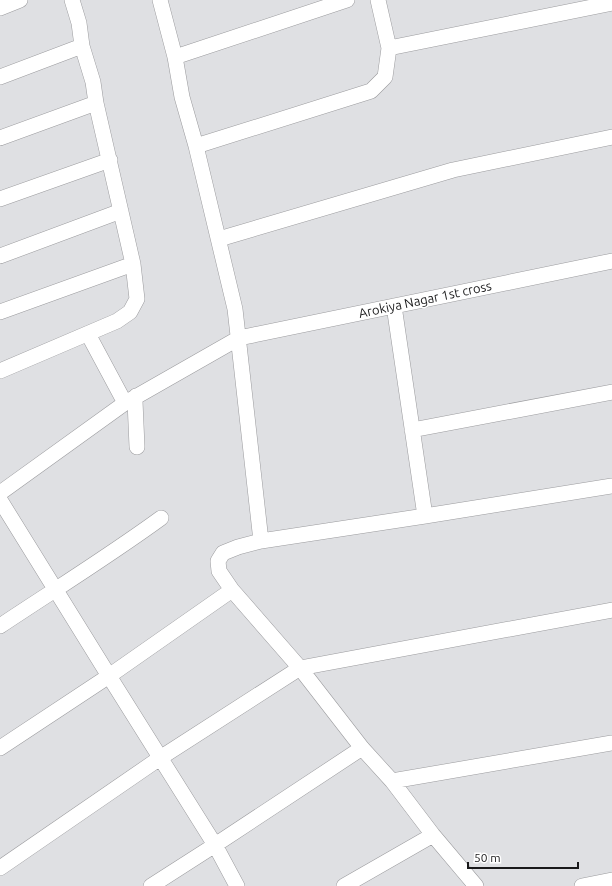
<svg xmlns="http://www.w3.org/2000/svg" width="612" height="886" viewBox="0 0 612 886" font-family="Ubuntu,sans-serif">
<rect width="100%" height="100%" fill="#dfe0e3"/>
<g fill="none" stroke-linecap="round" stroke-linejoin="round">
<g stroke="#9b9b9e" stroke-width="16">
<path id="minor" d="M 160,0 L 175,57 L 182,97 L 196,146 L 235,309 L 261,541
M 0,8 L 20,0
M 389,48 L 612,3
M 175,57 L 347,0
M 0,77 L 82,46 L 79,23 L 72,0
M 0,138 L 96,103 L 93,82 L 82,46
M 196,146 L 371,91 L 385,77 L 389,48 L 378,0
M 0,199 L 110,160
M 219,239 L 453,170 L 612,137
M 0,256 L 121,211
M 394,306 L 425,516
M 0,312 L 133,264
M 88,334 L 125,403
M 0,371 L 117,321 L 130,312 L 137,299 L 133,264 L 96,103
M 136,396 L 135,401 L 137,447
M 412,430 L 612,392
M 0,493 L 125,403 L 239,338 L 612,261
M 0,500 L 109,676 L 215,845 L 237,886
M 0,626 C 54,590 109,556 161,518
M 0,748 L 109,676 L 232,590
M 392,781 L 612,743
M 0,868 L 160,758 L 300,668 L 612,610
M 151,886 L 215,845 L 362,748
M 344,886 L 433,835
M 476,886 L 433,835 L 392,781 L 362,748 L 300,668 L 232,590 L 219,571 L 218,561 L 223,553 L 238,547 L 261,541 L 425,516 L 612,486
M 582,886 L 612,880"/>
</g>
<use href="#minor" stroke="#fff" stroke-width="15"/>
</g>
<g text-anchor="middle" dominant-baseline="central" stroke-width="3" stroke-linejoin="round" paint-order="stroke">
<g font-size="13" fill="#19191a" stroke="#fff">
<text transform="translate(425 299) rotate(-12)">Arokiya Nagar 1st cross</text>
</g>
</g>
<path d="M468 862v6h110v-6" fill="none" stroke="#19191a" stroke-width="2"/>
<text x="474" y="862" font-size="12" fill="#19191a" stroke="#ffffff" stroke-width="3" paint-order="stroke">50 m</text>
</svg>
